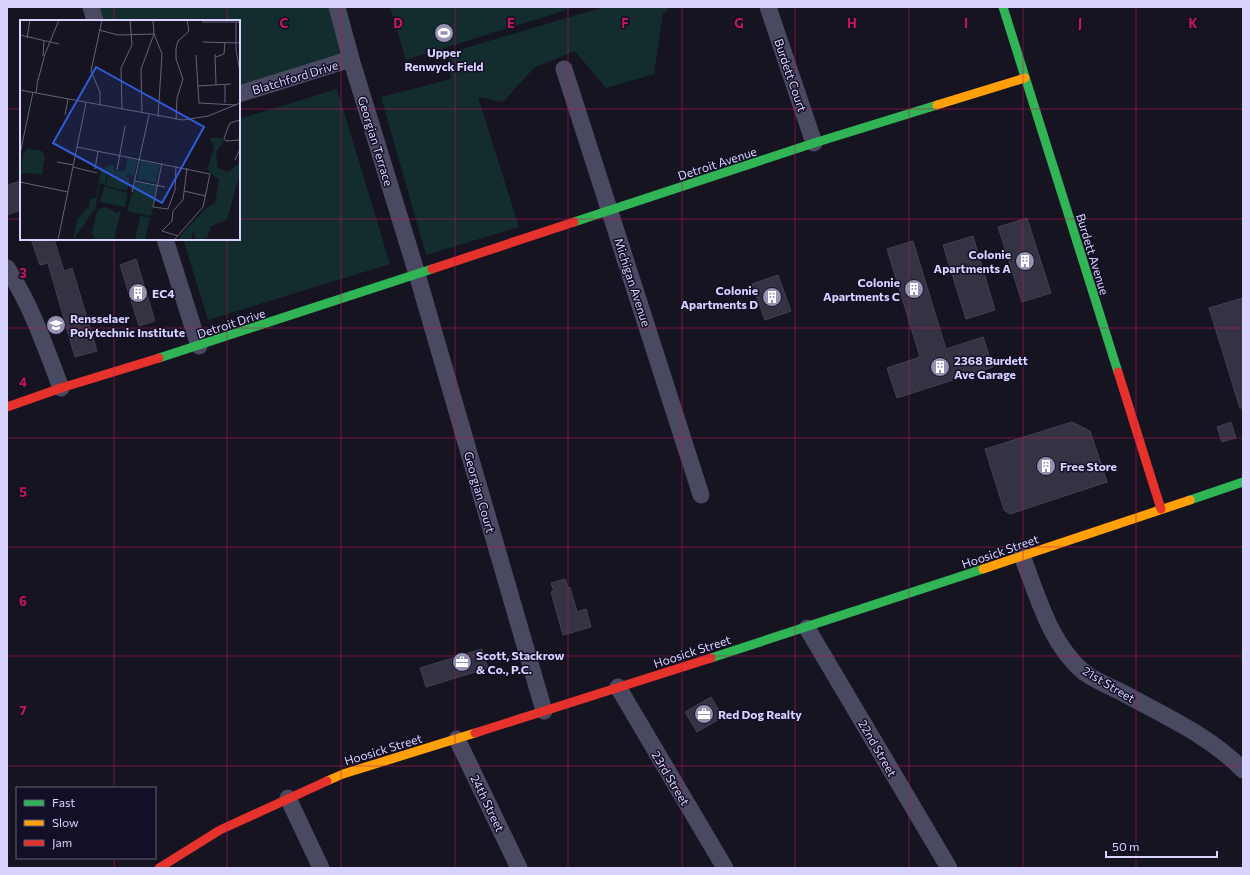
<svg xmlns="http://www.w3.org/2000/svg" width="1250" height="875" viewBox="0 0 1250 875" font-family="Commissioner,sans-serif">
<rect width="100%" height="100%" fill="#161421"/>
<path fill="#132c2d" d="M 91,7 L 336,7 L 351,59 L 239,94 L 239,21 L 95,21 Z
M 390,7 L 576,7 L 406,60 Z
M 604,7 L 670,7 L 663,14 L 654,74 L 606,88 L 575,51 L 534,68 L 503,102 L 478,97 L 519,227 L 426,255 L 381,97 L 451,79 L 448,53 Z
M 337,89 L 390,264 L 208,320 L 183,239 L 239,239 L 239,119 Z"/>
<path fill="#343243" stroke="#433f54" d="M 21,181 L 21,210 L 7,215 L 7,185 Z
M 1027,218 L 1051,293 L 1022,302 L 998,227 Z
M 973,236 L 995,310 L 966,319 L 943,245 Z
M 31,239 L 54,239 L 64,271 L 72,268 L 97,351 L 75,357 L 48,263 L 40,265 Z
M 913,241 L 946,349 L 983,337 L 993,367 L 897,398 L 887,368 L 920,357 L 887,249 Z
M 136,259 L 155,321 L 139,326 L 120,265 Z
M 778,275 L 791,311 L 765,320 L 752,284 Z
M 1243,298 L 1243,408 L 1240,408 L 1209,308 Z
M 1072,422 L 1090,431 L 1107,482 L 1010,514 L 1004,510 L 985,449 Z
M 1231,422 L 1236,438 L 1222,442 L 1217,427 Z
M 565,579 L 568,588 L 570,587 L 577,612 L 586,609 L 591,627 L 563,635 L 551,592 L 554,591 L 551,583 Z
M 482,649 L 488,668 L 426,687 L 420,668 Z
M 711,697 L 723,717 L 697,732 L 685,712 Z"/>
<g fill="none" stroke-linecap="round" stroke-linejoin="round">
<path stroke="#4a4962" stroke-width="17" d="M 91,7 L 95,21
M 337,7 L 351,59 L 417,274 L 544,711
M 768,7 L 814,143
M 564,69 L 701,495
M 239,94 L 351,59
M 165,239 L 199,346
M 7,268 C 31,305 45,346 61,388
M 1022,556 C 1038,596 1050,645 1085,673 C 1096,681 1111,687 1123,693 C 1165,716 1210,736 1243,770
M 807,628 L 949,868
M 618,687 L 725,868
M 457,739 L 519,868
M 288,798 L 321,868"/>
<path stroke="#30b455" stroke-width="9" d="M 1003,7 L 1118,372
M 574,222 L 814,143 L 937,105
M 159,358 L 432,269
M 1190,500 L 1243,482
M 711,658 L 983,569"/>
<path stroke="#ff9f0a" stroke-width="9" d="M 937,105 L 1025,78
M 983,569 L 1190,500
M 327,781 L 343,774 L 475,733"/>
<path stroke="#e5322d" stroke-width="9" d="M 432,269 L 574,222
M 1118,372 L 1161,509
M 7,407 L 61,388 L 159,358
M 475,733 L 711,658
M 159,868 L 220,830 L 327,781"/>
</g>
<path fill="none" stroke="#c2185b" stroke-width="1" stroke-opacity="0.55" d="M 114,7 L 114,21M 227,7 L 227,21M 341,7 L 341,868M 455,7 L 455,868M 568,7 L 568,868M 682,7 L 682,868M 795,7 L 795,868M 909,7 L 909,868M 1023,7 L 1023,868M 1136,7 L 1136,868M 7,109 L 21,109M 239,109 L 1243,109M 7,219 L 21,219M 239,219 L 1243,219M 114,239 L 114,788M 227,239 L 227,868M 7,328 L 1243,328M 7,438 L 1243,438M 7,547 L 1243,547M 7,656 L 1243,656M 7,766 L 1243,766M 114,858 L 114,868"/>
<defs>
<g id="stadium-disc" transform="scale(1)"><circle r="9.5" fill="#9591b1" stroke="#130f26"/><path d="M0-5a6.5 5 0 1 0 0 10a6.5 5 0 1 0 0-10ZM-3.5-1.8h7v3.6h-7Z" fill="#fff"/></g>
<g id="building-disc" transform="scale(1)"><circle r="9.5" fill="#9591b1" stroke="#130f26"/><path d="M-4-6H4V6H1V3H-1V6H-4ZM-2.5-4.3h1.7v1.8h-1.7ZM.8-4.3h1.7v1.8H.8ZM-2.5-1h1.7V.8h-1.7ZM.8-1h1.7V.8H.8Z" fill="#fff"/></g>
<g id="university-disc" transform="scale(1)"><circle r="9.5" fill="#9591b1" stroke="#130f26"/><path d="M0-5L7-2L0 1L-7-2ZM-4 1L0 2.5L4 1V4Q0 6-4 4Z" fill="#fff"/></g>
<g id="office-disc" transform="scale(1)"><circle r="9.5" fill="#9591b1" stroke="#130f26"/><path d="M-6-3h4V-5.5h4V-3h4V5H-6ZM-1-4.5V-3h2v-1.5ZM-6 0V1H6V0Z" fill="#fff"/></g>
</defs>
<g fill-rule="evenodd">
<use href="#stadium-disc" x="444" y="33"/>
<use href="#building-disc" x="1025" y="261"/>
<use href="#building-disc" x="914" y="289"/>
<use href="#building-disc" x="138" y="293"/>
<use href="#building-disc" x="772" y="297"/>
<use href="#university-disc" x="56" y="325"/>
<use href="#building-disc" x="940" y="367"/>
<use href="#building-disc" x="1046" y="466"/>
<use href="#office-disc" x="462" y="662"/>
<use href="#office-disc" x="704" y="714"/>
</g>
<g text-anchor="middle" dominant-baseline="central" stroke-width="3" stroke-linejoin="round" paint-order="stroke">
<g font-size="12" font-weight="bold" fill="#d9d4ff" stroke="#130f26" text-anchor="start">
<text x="444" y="52" text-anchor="middle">Upper<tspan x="444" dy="14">Renwyck Field</tspan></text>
<text x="1011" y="254" text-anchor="end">Colonie<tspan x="1011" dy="14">Apartments A</tspan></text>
<text x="900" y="282" text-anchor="end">Colonie<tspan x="900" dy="14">Apartments C</tspan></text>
<text x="758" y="290" text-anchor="end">Colonie<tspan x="758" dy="14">Apartments D</tspan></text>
<text x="152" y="293">EC4</text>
<text x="70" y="318">Rensselaer<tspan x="70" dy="14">Polytechnic Institute</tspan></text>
<text x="954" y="360">2368 Burdett<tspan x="954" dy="14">Ave Garage</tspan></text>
<text x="1060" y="466">Free Store</text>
<text x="476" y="655">Scott, Stackrow<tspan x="476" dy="14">&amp; Co., P.C.</tspan></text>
<text x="718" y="714">Red Dog Realty</text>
</g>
<g font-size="12" fill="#d9d4ff" stroke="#130f26">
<text transform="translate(791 75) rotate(71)">Burdett Court</text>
<text transform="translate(295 77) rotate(-17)">Blatchford Drive</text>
<text transform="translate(376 141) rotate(73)">Georgian Terrace</text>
<text transform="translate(717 163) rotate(-18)">Detroit Avenue</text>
<text transform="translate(1093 254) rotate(73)">Burdett Avenue</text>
<text transform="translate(633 282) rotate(72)">Michigan Avenue</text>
<text transform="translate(231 323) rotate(-18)">Detroit Drive</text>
<text transform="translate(480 492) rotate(74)">Georgian Court</text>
<text transform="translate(1000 551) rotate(-19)">Hoosick Street</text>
<text transform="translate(692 651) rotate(-18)">Hoosick Street</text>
<text transform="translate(1109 684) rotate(31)">21st Street</text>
<text transform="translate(878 748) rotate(60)">22nd Street</text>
<text transform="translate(383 749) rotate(-17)">Hoosick Street</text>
<text transform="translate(671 778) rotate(59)">23rd Street</text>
<text transform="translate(488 803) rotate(64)">24th Street</text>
</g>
</g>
<g transform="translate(20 20)">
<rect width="220" height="220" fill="#161421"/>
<path d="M 190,118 L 203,118 L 204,121 L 196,132 L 198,148 L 208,152 L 220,143 L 220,153 L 207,200 L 191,206 L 187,218 L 176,220 L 173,210 L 171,220 L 160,220 L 160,216 L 185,189 L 195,183 L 199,160 L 187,150 L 194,127 ZM 7,129 L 22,131 L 25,136 L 22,154 L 1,153 L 3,134 ZM 108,138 L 117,140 L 114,156 L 107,154 L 106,157 L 110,158 L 107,171 L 85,166 L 88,154 L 105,157 L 87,153 L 85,164 L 80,163 L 75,189 L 53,220 L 57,200 L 69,186 L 70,179 L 76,177 L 81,151 L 89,145 L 94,146 L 95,151 L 105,151 ZM 121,141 L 140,145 L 136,163 L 117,159 ZM 115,161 L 137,166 L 131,196 L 107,191 ZM 84,167 L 108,173 L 105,187 L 80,182 ZM 86,187 L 97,193 L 101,190 L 94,220 L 76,220 L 72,213 L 76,194 L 79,189 ZM 120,196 L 130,198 L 125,220 L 115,220 Z" fill="#132c2d"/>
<path fill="none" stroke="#64617a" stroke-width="1" d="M 182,2 L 220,2M 216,2 L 216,30 L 220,52M 79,10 L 98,15 L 134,14M 134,14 L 142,34 L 138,97M 0,15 L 39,24M 7,18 L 10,0M 183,22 L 220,23M 195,34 L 196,65M 176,35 L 179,83 L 216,85M 23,36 L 24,20M 196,37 L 204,34 L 205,22M 18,60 L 25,34 L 39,0M 205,65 L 205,83M 177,66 L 211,64M 0,70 L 163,100 L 188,96 L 220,83M 16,73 L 18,59M 80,85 L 80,72 L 71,51 L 82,0M 102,89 L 101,48 L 112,25 L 110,0M 122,93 L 121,49 L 134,14 L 133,0M 45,95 L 48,79M 156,100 L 157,78 L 163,59 L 156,39 L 156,28 L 158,21 L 169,11 L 167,0M 220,100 L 210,103 L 204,118 L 206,121 L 220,120M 57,127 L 190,154 L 183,187 L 154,220M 0,134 L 13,72M 215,140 L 220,129M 37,142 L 53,145M 142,143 L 133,187 L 148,189 L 155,170 L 156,146M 53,147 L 77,153M 75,149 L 78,131M 97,150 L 105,106M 115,161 L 145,167M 0,162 L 48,172M 164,171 L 186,176M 112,172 L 129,95M 158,216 L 142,211 L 152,201 L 153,191 L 163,180 L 167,148M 38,220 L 66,83"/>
<path fill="#305bdc" fill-opacity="0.15" stroke="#305bdc" stroke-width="2" d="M 76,47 L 184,107 L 142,183 L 33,123 Z"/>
<rect width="220" height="220" fill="none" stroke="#d9d4ff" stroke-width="2"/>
</g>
<g font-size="13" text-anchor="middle" font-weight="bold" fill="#c2185b" stroke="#130f26" stroke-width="3" stroke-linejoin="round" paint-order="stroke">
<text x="284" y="28">C</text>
<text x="398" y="28">D</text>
<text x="511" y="28">E</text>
<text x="625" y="28">F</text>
<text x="739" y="28">G</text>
<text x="852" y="28">H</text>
<text x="966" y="28">I</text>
<text x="1080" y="28">J</text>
<text x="1193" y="28">K</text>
<text x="23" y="278">3</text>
<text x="23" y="387">4</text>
<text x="23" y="497">5</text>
<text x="23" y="606">6</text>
<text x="23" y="715">7</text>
</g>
<rect width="1250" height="875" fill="none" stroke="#d9d4ff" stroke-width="16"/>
<rect x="16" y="787" width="140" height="72" fill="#130f26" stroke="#625e7d"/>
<rect x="24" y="800" width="20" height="6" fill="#30b455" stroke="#625e7d"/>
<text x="52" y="807" font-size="12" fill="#d9d4ff">Fast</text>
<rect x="24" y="820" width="20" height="6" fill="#ff9f0a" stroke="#625e7d"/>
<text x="52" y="827" font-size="12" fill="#d9d4ff">Slow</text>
<rect x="24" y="840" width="20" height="6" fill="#e5322d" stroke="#625e7d"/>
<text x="52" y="847" font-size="12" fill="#d9d4ff">Jam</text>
<path d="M1106 851v6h111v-6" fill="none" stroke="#d9d4ff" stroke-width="2"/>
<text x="1112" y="851" font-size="12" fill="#d9d4ff" stroke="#130f26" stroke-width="3" paint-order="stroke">50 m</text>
</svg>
